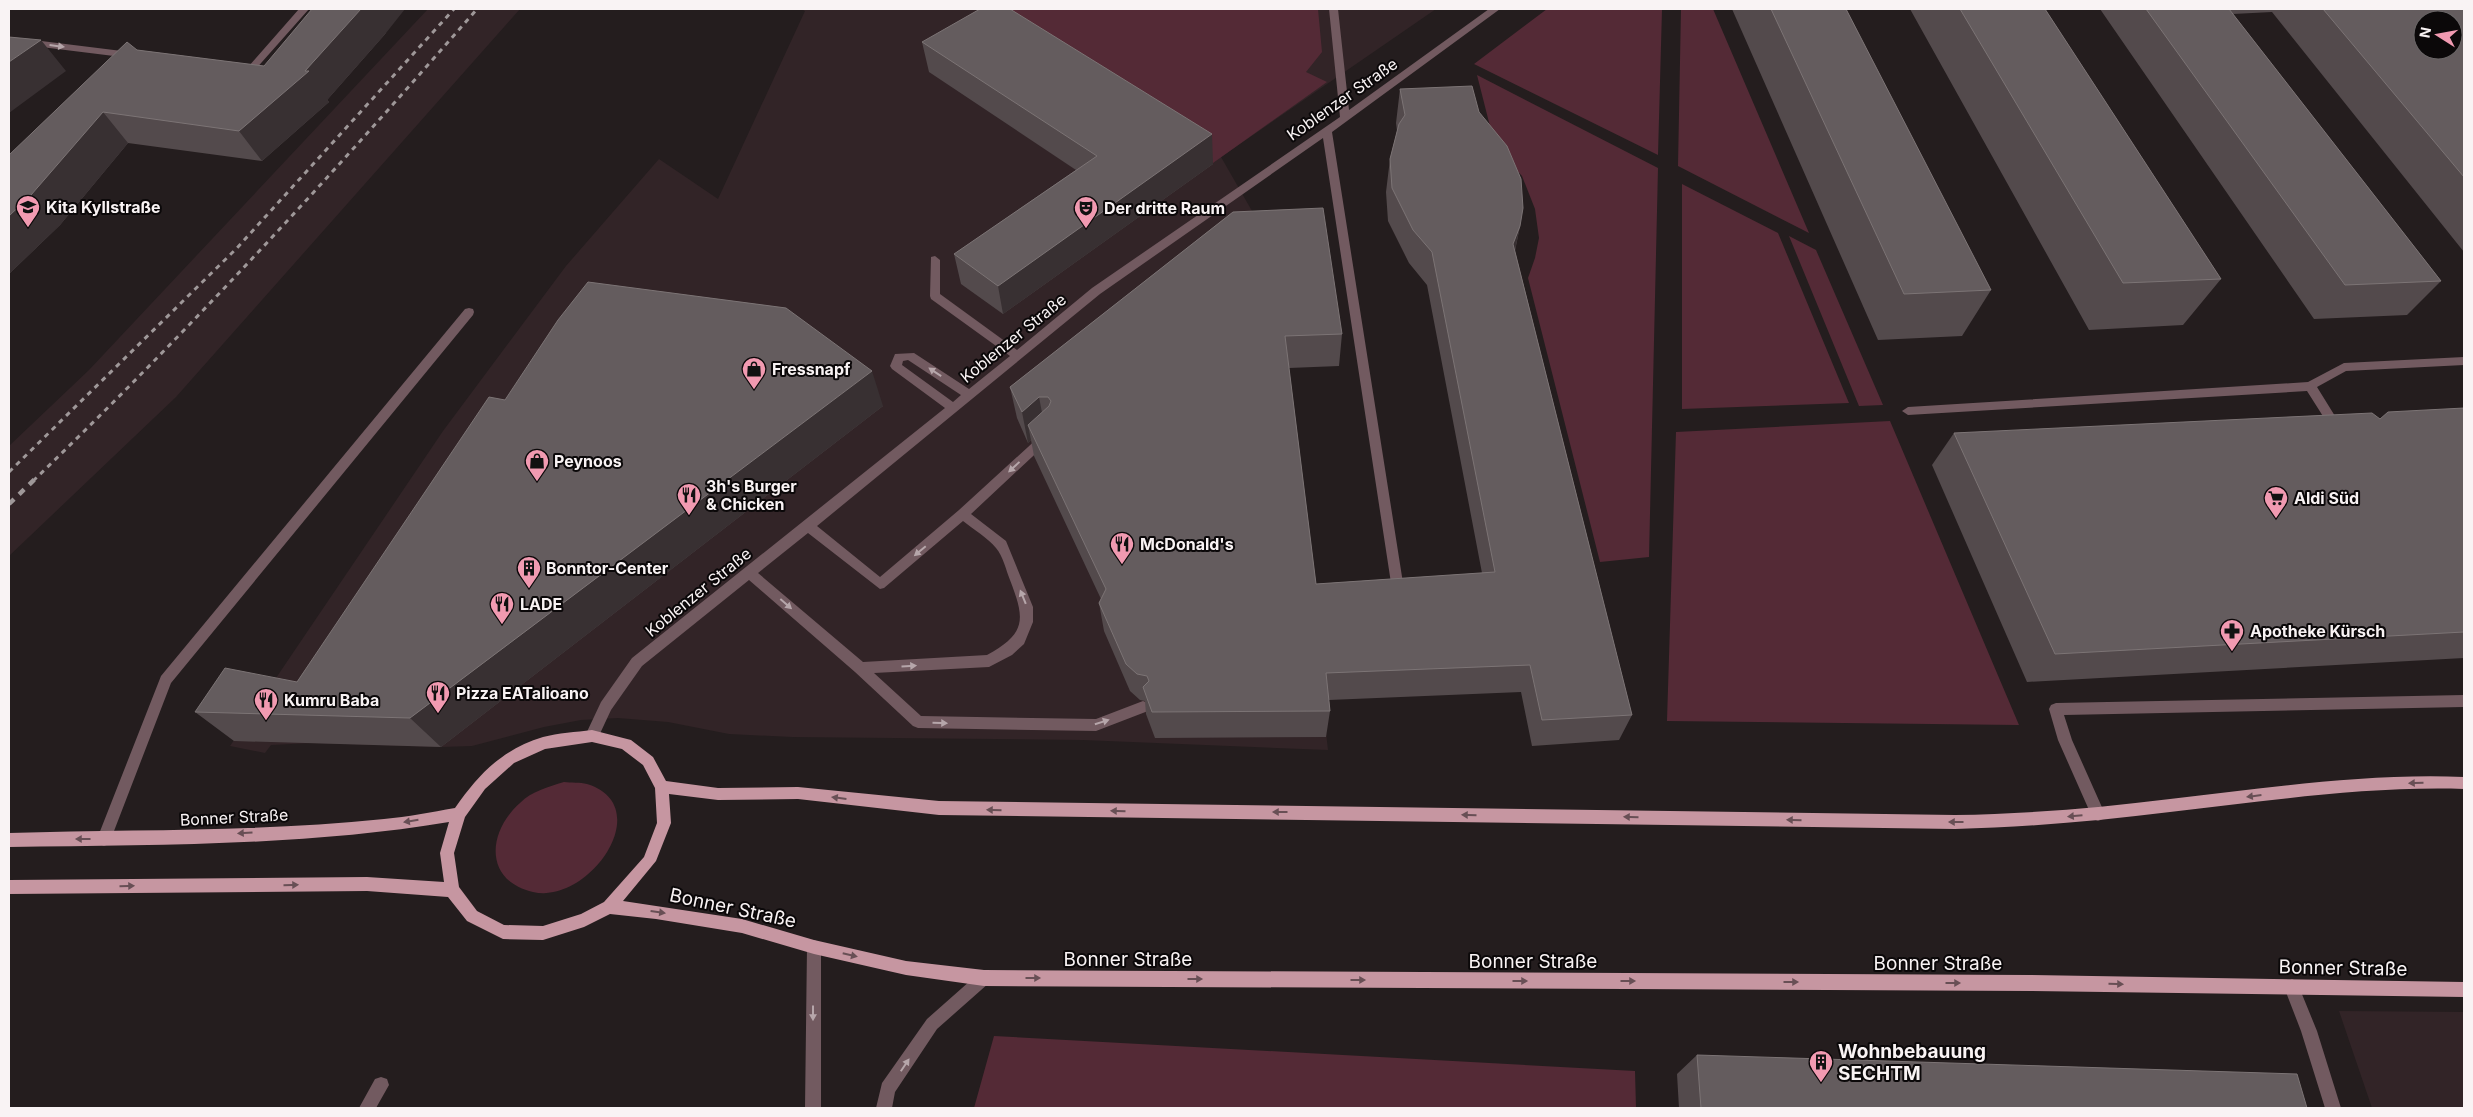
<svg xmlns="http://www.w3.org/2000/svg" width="2473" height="1117" viewBox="0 0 2473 1117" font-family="Inter,sans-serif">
<rect width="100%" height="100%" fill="#241d1e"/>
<path fill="#322427" d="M 428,9 L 520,9 L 176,397 L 9,556 L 9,446 L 89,370 Z
M 801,9 L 1436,9 L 1221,157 L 1271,244 L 1328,750 L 1083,740 L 792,737 L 729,734 L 668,722 L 618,718 L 581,720 L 544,727 L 472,746 L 441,747 L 312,743 L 271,745 L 265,753 L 230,746 L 443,431 L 566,266 L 659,159 L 718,199 L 805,11 Z
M 2339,1011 L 2464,1012 L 2464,1108 L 2372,1108 Z"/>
<path fill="#542a36" d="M 998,9 L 1318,9 L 1322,52 L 1306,72 L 1327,82 L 1213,163 L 1000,30 Z
M 1547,9 L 1662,9 L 1658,155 L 1474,64 Z
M 1681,9 L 1713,9 L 1809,233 L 1678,166 Z
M 1477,75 L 1658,168 L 1649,557 L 1600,562 L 1528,278 L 1535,258 L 1539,238 L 1535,209 L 1522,176 L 1495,146 Z
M 1682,184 L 1778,233 L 1849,403 L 1682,409 Z
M 1789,236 L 1816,250 L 1883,405 L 1859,406 Z
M 1890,421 L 2019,725 L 1667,721 L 1676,432 Z
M 564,782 C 571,783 580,782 587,784 C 658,806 589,905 533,892 C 484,881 487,832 520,803 C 532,791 548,787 564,782 Z
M 994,1036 L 1635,1071 L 1636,1108 L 974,1108 Z"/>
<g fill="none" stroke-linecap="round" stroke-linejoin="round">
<path fill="#725a60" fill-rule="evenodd" d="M 299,9 L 309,9 L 253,72 L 237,71 L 237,67 L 248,67 Z
M 1329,9 L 1338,9 L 1349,110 L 1489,9 L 1500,9 L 1332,132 L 1403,583 L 1401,587 L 1393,587 L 1391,583 L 1323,138 L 1100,294 L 817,526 L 880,577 L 959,510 L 1040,436 L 1048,436 L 1050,439 L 1048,442 L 971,514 L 1006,541 L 1033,607 L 1033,622 L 1024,644 L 1012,655 L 989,667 L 874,673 L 921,716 L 1096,719 L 1143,701 L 1148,703 L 1150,707 L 1148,711 L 1096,731 L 918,728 L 913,726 L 855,672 L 749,580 L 642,666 L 611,710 L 597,740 L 592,742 L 587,740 L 585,736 L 601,702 L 632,658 L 945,408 L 892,369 L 890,366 L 895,354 L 914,353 L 969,389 L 1010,356 L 931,299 L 930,296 L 931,257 L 935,256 L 940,260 L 940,294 L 1017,350 L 1092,288 L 1340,117 ZM 908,360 L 961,395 L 953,402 L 902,365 L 903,361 ZM 963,521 C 973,529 988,538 996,548 C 1003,556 1006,570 1010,580 C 1025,619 1027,633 987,655 L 863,662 L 758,573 L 808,533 L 880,589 L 884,588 Z
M 9,37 L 130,52 L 135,55 L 130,58 L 9,43 Z
M 469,308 L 473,309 L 474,312 L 473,315 L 171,683 L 109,844 L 104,846 L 99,844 L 97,839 L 161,676 L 465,309 Z
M 2464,357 L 2464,365 L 2346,371 L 2317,387 L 2343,429 L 2337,434 L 2333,432 L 2307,391 L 1908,415 L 1902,411 L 1908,407 L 2308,382 L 2344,363 Z
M 2464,695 L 2464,707 L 2064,715 L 2072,740 L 2105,814 L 2103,819 L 2098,821 L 2093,819 L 2058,740 L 2049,709 L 2051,705 L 2056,703 Z
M 814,940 L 819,942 L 821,947 L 821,1108 L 805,1108 L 807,947 L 809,942 Z
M 984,970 L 989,973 L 992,978 L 989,983 L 937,1029 L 895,1092 L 892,1108 L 876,1108 L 882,1083 L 927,1019 L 979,973 Z
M 2292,979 L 2297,982 L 2317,1031 L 2341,1108 L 2325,1108 L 2301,1031 L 2284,987 L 2287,982 Z
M 381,1077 L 387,1079 L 389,1085 L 376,1108 L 359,1108 L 375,1079 Z"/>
<path fill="#c696a1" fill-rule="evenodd" d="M 592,730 L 631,740 L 653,757 L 666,781 L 718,788 L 798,787 L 939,801 L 1955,815 C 2027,814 2098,808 2170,799 C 2268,788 2365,773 2464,777 L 2464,789 C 2365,786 2268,801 2170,812 C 2099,821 2027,827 1955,829 L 939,815 L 798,799 L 718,800 L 669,794 L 671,823 L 656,861 L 623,901 L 742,919 L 814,940 L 906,961 L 984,970 L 2030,975 L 2464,982 L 2464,997 L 2030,991 L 984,986 L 906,975 L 814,954 L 742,933 L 656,919 L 610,914 L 584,927 L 543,940 L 503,939 L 467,921 L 448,897 L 367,891 L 9,894 L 9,880 L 367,877 L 444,882 L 440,853 L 449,822 C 305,846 156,845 9,847 L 9,833 C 134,829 259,832 384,819 C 408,817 431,812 455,808 C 479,774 501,750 543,737 C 558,733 576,732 592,730 ZM 592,742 L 622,749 L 643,765 L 655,788 L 657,823 L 644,857 L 604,902 L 581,914 L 543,926 L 504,925 L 477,911 L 459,887 L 454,853 L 465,817 L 485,789 L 514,763 L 545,749 Z"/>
<path stroke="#9f9899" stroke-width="3" stroke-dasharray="5 5" stroke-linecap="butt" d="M 9,472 L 237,248 L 454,9
M 33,481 C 189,331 335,172 477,9"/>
<path stroke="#9f9899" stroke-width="4.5" stroke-dasharray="7 7" stroke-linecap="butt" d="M 9,504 L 35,479"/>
</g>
<path fill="#534a4c" d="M 1732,9 L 1846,9 L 1991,290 L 1962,336 L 1878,340 Z
M 1910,9 L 2045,9 L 2221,279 L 2183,325 L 2089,330 Z
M 2100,9 L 2464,9 L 2464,252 L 2272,12 L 2233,14 L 2441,281 L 2407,315 L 2314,319 Z
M 386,33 L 327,100 L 329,102 L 262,161 L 128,143 L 60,225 L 9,274 L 137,50 L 264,66 Z
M 922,42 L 1213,164 L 1003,314 L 961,284 L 954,254 L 1076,170 L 929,72 Z
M 1400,89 L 1479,112 L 1520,226 L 1515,251 L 1632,715 L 1619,740 L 1532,746 L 1521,692 L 1329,700 L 1330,711 L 1326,737 L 1155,738 L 1146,714 L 1145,701 L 1140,700 L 1130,691 L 1104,631 L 1099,603 L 1101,599 L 1034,456 L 1031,440 L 1028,443 L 1017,418 L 1010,387 L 1233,212 L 1342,334 L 1339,366 L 1289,368 L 1316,584 L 1482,573 L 1427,285 L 1409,263 L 1388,221 L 1386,192 L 1390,159 L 1397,131 L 1396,123 Z
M 505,400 L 883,406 L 441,747 L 234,741 L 195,712 L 297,682 Z
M 2464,408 L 2464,658 L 2027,682 L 1932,465 L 1954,433 L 2380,419 Z
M 1697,1055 L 2307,1108 L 1679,1108 L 1677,1074 Z"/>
<path fill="#383032" d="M 361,9 L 405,9 L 386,33 L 327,100 L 329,102 L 262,161 L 239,131 L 305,71 Z
M 41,40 L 66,71 L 9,113 L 9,62 Z
M 103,112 L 128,143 L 60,225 L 9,274 L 9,216 Z
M 1212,134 L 1213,164 L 1003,314 L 998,286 Z
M 1520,226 L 1513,259 L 1513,244 Z
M 872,371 L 883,406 L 441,747 L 410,718 Z
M 1039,397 L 1045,428 L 1028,425 L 1031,440 L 1028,443 L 1022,412 Z"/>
<path fill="#645c5e" stroke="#7c7475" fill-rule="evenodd" d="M 312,9 L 361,9 L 305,71 L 309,71 L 239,131 L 103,112 L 31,195 L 9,216 L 9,155 L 127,42 L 137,50 L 264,66 Z
M 980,9 L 1010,9 L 1212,134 L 998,286 L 954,254 L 1097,156 L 922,42 Z
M 1771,9 L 1846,9 L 1991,290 L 1904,294 Z
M 1960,9 L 2045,9 L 2221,279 L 2123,283 Z
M 2146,9 L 2229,9 L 2441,281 L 2345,285 Z
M 2323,9 L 2464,9 L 2464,177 ZM 2423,20 L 2453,20 L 2453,50 L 2423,50 Z
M 9,37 L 41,40 L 9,62 Z
M 1472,86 L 1479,112 L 1507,146 L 1521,179 L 1523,208 L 1520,226 L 1513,244 L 1632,715 L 1542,720 L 1530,665 L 1326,673 L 1330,711 L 1152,712 L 1143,687 L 1149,681 L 1147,676 L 1137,674 L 1126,664 L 1099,603 L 1106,589 L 1028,425 L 1049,406 L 1051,401 L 1048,397 L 1039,397 L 1022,412 L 1010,387 L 1233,212 L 1323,208 L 1342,334 L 1285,336 L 1316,584 L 1495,572 L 1432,252 L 1413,230 L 1392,188 L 1390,159 L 1399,124 L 1405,115 L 1400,89 Z
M 588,282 L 786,308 L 872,371 L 410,718 L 195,712 L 225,668 L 297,682 L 489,397 L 505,400 L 558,320 Z
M 2464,408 L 2464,632 L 2055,654 L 1954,433 L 2372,413 L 2380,419 L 2388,412 Z
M 1697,1055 L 2297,1074 L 2307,1108 L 1701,1108 Z"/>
<defs><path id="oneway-solid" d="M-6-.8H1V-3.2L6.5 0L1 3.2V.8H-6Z" transform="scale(1.25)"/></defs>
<g fill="#b6a6aa">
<use href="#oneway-solid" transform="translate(57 46) rotate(7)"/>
<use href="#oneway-solid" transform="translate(935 372) rotate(-146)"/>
<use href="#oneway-solid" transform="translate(1014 467) rotate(137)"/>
<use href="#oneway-solid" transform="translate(920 551) rotate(140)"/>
<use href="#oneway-solid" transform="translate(1023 597) rotate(-112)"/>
<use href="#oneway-solid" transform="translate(786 604) rotate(41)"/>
<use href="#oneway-solid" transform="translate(909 666) rotate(-3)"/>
<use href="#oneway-solid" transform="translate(1102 722) rotate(-18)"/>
<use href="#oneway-solid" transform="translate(940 723) rotate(1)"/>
<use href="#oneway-solid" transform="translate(813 1013) rotate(90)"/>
<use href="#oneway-solid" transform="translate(905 1065) rotate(-56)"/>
</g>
<g fill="#684f55">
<use href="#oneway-solid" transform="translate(2416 783) rotate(178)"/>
<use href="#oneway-solid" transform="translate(2254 796) rotate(173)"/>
<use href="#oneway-solid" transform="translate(839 798) rotate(-173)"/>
<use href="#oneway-solid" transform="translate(994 810) rotate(-179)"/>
<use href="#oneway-solid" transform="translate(1118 811) rotate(-179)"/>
<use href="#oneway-solid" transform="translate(1280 812) rotate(-180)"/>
<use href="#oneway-solid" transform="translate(1469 815) rotate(-179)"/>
<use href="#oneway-solid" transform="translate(2075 816) rotate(175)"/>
<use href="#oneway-solid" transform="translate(1631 817) rotate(-179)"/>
<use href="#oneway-solid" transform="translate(1794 820) rotate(-179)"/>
<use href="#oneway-solid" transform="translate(411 821) rotate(171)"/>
<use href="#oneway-solid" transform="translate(1956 822) rotate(180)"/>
<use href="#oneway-solid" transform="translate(245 833) rotate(177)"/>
<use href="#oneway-solid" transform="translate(83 839) rotate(180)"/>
<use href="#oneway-solid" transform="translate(291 885) rotate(-1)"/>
<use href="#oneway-solid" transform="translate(127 886) rotate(-1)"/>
<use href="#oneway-solid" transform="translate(658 912) rotate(8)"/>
<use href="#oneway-solid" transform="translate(850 955) rotate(13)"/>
<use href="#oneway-solid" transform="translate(1033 978)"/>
<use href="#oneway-solid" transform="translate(1195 979)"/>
<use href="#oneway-solid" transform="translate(1358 980)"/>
<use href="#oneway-solid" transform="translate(1520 981)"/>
<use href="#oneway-solid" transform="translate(1628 981)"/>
<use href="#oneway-solid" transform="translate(1791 982)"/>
<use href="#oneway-solid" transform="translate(1953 983)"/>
<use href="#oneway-solid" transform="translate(2116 984) rotate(1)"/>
</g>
<defs>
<g id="school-pin" transform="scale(1.25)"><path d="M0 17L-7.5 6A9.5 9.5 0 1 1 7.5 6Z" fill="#f19ab1" stroke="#0b0809"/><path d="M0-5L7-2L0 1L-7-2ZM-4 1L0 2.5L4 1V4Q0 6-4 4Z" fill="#111"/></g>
<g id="theatre-pin" transform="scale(1.25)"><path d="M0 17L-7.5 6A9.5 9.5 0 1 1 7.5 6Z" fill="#f19ab1" stroke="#0b0809"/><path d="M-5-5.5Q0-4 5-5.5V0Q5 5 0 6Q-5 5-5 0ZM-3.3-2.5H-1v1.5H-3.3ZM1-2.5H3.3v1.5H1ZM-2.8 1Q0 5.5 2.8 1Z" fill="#111"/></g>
<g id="shop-pin" transform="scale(1.25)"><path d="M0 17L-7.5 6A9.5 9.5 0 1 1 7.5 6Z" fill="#f19ab1" stroke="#0b0809"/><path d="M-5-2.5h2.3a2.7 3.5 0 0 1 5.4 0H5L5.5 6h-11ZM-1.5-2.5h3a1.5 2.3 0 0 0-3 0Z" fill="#111"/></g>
<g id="restaurant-pin" transform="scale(1.25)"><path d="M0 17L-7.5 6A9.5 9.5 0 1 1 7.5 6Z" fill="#f19ab1" stroke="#0b0809"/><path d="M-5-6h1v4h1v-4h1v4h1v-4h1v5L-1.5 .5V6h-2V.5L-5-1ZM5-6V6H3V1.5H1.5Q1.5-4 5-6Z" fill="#111"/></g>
<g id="supermarket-pin" transform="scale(1.25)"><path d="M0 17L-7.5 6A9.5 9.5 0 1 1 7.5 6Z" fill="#f19ab1" stroke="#0b0809"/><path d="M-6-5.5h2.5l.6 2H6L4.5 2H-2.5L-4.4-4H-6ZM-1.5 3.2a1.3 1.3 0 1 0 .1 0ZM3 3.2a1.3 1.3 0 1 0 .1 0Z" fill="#111"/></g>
<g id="building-pin" transform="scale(1.25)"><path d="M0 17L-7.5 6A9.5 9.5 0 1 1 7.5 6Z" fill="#f19ab1" stroke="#0b0809"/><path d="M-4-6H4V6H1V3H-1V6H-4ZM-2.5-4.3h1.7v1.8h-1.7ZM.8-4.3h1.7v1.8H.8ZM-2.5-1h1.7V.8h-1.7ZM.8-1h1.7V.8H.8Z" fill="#111"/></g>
<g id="pharmacy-pin" transform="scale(1.25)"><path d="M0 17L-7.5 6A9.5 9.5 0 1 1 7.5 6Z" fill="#f19ab1" stroke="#0b0809"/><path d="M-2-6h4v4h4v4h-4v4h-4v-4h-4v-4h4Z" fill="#111"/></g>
</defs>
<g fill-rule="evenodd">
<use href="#school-pin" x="28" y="207"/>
<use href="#theatre-pin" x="1086" y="208"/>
<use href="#shop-pin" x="754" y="369"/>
<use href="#shop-pin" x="537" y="461"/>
<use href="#restaurant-pin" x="689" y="495"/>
<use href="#supermarket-pin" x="2276" y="498"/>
<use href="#restaurant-pin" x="1122" y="544"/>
<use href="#building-pin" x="529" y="568"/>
<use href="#restaurant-pin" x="502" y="604"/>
<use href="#pharmacy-pin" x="2232" y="631"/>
<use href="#restaurant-pin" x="438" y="693"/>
<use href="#restaurant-pin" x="266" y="700"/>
<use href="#building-pin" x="1821" y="1062"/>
</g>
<g text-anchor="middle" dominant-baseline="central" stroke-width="4" stroke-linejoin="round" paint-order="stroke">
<g font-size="16" fill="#f9f3f4" stroke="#0b0809">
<text transform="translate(1342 99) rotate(-35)">Koblenzer Straße</text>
<text transform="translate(1013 338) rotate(-39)">Koblenzer Straße</text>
<text transform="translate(698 592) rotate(-39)">Koblenzer Straße</text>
<text transform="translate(234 817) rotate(-3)">Bonner Straße</text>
</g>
<g font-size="16" font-weight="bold" fill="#f9f3f4" stroke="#0b0809" text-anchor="start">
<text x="46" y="207">Kita Kyllstraße</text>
<text x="1104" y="208">Der dritte Raum</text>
<text x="772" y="369">Fressnapf</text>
<text x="554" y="461">Peynoos</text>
<text x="706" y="486">3h's Burger<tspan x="706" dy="18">&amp; Chicken</tspan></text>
<text x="2294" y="498">Aldi Süd</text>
<text x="1140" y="544">McDonald's</text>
<text x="546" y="568">Bonntor-Center</text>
<text x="520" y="604">LADE</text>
<text x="2250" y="631">Apotheke Kürsch</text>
<text x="456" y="693">Pizza EATalioano</text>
<text x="284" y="700">Kumru Baba</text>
</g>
<g font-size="19" fill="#f9f3f4" stroke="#0b0809">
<text transform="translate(733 908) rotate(12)">Bonner Straße</text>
<text x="1128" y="959">Bonner Straße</text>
<text x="1533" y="961">Bonner Straße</text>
<text x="1938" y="963">Bonner Straße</text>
<text transform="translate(2343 968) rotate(1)">Bonner Straße</text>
</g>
<g font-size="19" font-weight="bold" fill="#f9f3f4" stroke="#0b0809" text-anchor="start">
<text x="1838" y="1051">Wohnbebauung<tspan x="1838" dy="22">SECHTM</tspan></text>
</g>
</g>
<rect width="2473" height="1117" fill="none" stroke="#f9f3f4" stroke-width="20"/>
<g transform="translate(2438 35) rotate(281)"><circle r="24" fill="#0b0809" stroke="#6a6667"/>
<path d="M0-4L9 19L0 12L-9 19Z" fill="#f19ab1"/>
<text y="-8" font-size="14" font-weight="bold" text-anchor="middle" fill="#f9f3f4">N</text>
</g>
</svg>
